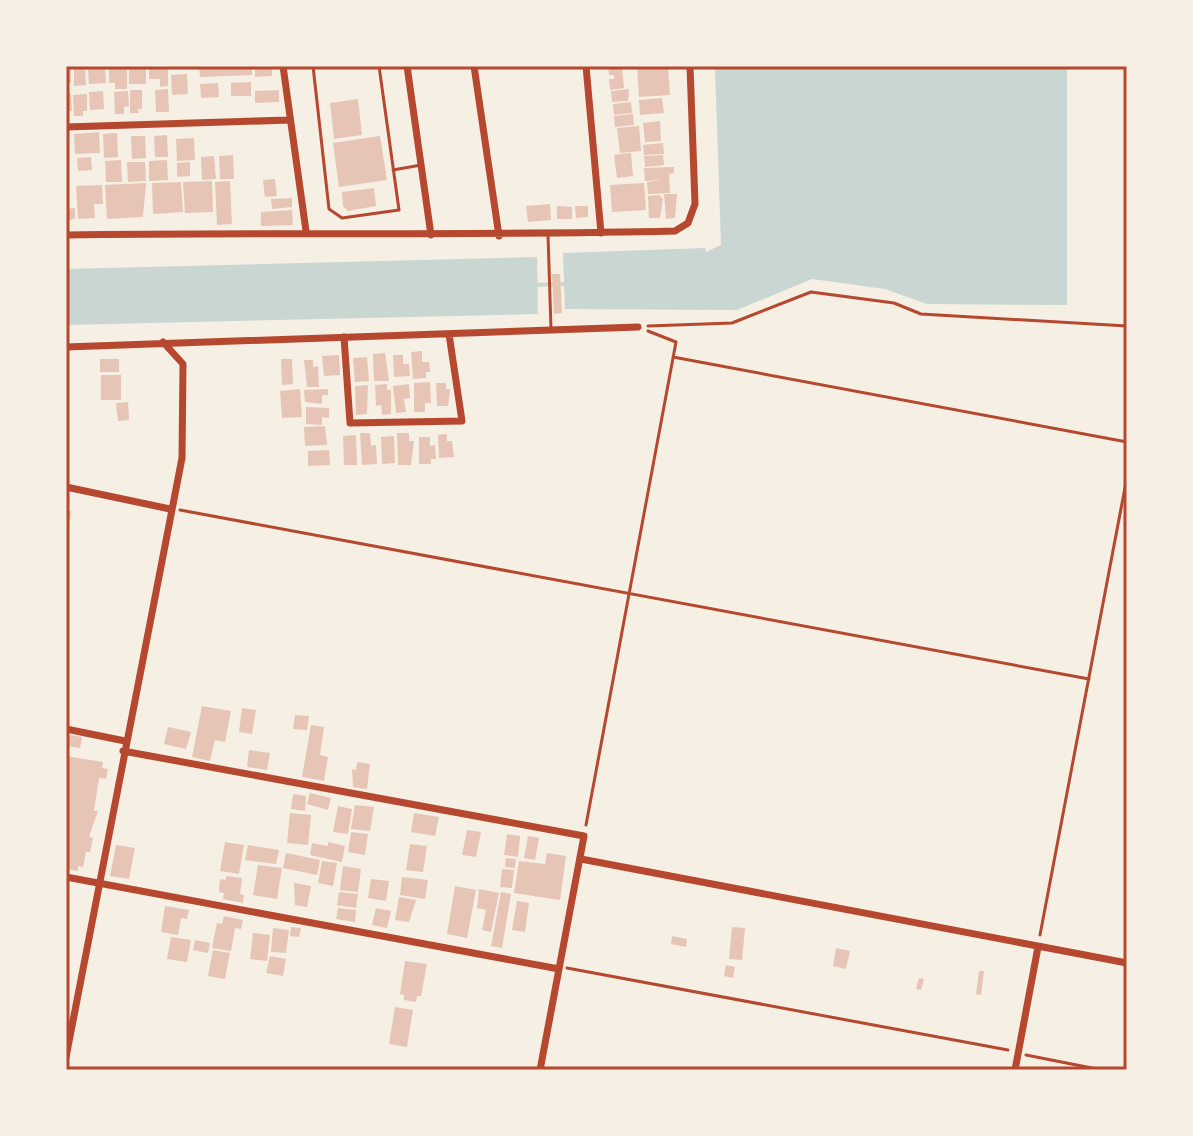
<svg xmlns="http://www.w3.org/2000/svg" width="1193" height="1136" viewBox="0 0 1193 1136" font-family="Figtree,sans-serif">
<rect width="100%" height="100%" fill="#f6efe4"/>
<path fill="#c9d6d2" d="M 715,66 L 1067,66 L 1067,305 L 927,304 L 885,289 L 812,279 L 737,310 L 565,309 L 563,253 L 705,248 L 706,252 L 721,245 Z
M 537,257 L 538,314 L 66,325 L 66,269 Z"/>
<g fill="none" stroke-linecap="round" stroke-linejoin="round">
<path stroke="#c9d6d2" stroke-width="4" d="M 532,285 L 568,284"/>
</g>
<path fill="#e6c5b7" d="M 149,66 L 168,66 L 168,86 L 160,87 L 160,79 L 149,79 Z
M 199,66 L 252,66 L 252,75 L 200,77 Z
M 255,66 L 272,66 L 272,76 L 255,77 Z
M 608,66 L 622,66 L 624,88 L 610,90 L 609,79 L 614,79 L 614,75 L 609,75 Z
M 637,66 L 668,66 L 670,95 L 639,97 Z
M 129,67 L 146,67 L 146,84 L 129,84 Z
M 105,68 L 106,83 L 89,84 L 88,69 Z
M 109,68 L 127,68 L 127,89 L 115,89 L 115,83 L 109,83 Z
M 66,69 L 71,69 L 71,83 L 66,83 Z
M 74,69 L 85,69 L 86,85 L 74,86 Z
M 187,74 L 188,94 L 172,95 L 171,75 Z
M 251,82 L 251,96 L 231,96 L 231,83 Z
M 218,83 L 219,97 L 201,98 L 200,84 Z
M 168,89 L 169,112 L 156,112 L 155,90 Z
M 629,89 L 628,101 L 612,102 L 611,91 Z
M 130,90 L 142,90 L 142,109 L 138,109 L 139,113 L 130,113 Z
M 279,90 L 279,102 L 255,103 L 255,91 Z
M 103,91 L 104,109 L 90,110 L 89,92 Z
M 128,91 L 129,106 L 124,107 L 124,114 L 115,114 L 114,92 Z
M 66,94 L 71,94 L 72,111 L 66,112 Z
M 87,94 L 87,111 L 83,111 L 83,116 L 74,116 L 73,95 Z
M 662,98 L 664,113 L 640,115 L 639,100 Z
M 358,99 L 362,135 L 334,139 L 330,103 Z
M 631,102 L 632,113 L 614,115 L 613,104 Z
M 633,114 L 634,125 L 615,127 L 614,116 Z
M 660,121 L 661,141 L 645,142 L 643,123 Z
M 639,126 L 641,151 L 620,153 L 617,128 Z
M 99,132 L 100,153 L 75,154 L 74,134 Z
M 117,133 L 118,157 L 104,158 L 103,134 Z
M 167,135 L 168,157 L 155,157 L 154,136 Z
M 131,136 L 145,136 L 146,158 L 132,159 Z
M 380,136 L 387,180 L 339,187 L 333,143 Z
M 194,138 L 195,160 L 177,161 L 176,139 Z
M 663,143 L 664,154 L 644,155 L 643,145 Z
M 631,153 L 633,176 L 617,178 L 614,155 Z
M 233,155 L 234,179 L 220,179 L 219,156 Z
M 663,155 L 664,165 L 645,167 L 644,156 Z
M 214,156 L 216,179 L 202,180 L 201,157 Z
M 91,157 L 92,170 L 78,171 L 77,158 Z
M 121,160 L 122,182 L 106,182 L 105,161 Z
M 167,160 L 168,180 L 149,181 L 149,161 Z
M 127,162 L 145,162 L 146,181 L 128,182 Z
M 190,162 L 190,176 L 177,177 L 177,163 Z
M 674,167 L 674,173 L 669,174 L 670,193 L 648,194 L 647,182 L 662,180 L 645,181 L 644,168 Z
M 275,179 L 277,196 L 265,197 L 263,180 Z
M 212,181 L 213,212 L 185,213 L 183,182 Z
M 230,181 L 232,224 L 217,225 L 215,182 Z
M 181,182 L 183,212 L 153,214 L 152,183 Z
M 146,183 L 143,217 L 107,219 L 105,185 Z
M 644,183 L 646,210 L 612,212 L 610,185 Z
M 102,185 L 103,204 L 94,204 L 95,218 L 78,219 L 76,186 Z
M 374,188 L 376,206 L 348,211 L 343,206 L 342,192 Z
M 664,194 L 677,194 L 675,218 L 666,219 Z
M 659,195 L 663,199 L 660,218 L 649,218 L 648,196 Z
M 292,198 L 292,207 L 272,209 L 271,199 Z
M 550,204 L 551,220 L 528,222 L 526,206 Z
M 557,206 L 572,207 L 572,219 L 557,219 Z
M 575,206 L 588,206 L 588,217 L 576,218 Z
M 75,208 L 75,218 L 66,222 L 66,209 Z
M 292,210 L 293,225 L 261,226 L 261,212 Z
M 552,274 L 560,274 L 562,313 L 554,314 Z
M 422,351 L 422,362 L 429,362 L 430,372 L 426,372 L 426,378 L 413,379 L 411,352 Z
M 385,353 L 389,381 L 374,381 L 373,354 Z
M 339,355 L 340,375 L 324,376 L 322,356 Z
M 393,355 L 403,355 L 403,364 L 409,364 L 410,376 L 394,377 Z
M 367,357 L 369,381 L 355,382 L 353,358 Z
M 100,359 L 119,359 L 119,372 L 100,372 Z
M 281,359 L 292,359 L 293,384 L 282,385 Z
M 304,360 L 313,360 L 313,367 L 318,366 L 319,387 L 307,387 Z
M 101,375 L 121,375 L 121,400 L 101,400 Z
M 430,382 L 431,403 L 425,403 L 425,412 L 414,412 L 414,383 Z
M 436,383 L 446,383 L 446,389 L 450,389 L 448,406 L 437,406 Z
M 387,384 L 387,390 L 391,390 L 391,414 L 382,415 L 381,405 L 376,406 L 375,385 Z
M 409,384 L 410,398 L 404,399 L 406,412 L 396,413 L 393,386 Z
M 368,385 L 367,414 L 356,415 L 355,386 Z
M 300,389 L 302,417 L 282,418 L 280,391 Z
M 328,389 L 328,395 L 322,395 L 322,404 L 305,402 L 304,390 Z
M 128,402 L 129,420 L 118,421 L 116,403 Z
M 306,407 L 329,408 L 329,418 L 322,417 L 322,425 L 306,424 Z
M 325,426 L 327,445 L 305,446 L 304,427 Z
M 360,433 L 370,433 L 371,446 L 376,445 L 377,464 L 362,465 Z
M 397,433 L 409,433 L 409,441 L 414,441 L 411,465 L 398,465 Z
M 447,434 L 447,441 L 452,441 L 454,457 L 439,458 L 438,435 Z
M 356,435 L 357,465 L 344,465 L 343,436 Z
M 394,436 L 395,463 L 382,464 L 381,437 Z
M 419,437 L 430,437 L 430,446 L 435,445 L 436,459 L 431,459 L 431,464 L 419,464 Z
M 329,450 L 330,465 L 308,466 L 308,451 Z
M 66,496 L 70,497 L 68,511 L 71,511 L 68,534 Z
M 202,706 L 231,711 L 225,742 L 215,740 L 210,761 L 192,757 Z
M 242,708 L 256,710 L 252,734 L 239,732 Z
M 295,715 L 309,716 L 307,730 L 293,729 Z
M 311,725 L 324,727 L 320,755 L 328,757 L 324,781 L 302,777 Z
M 168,727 L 191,732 L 186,749 L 164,744 Z
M 66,734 L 82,737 L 80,748 L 66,746 Z
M 249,750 L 270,753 L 267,770 L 247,767 Z
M 66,756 L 103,762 L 102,768 L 108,769 L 106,779 L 99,778 L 94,811 L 98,811 L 89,837 L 93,838 L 90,852 L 86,852 L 83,867 L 78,866 L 78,871 L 66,869 Z
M 357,762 L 370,764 L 367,789 L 353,787 L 352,769 L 356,770 Z
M 310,793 L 331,798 L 328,810 L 307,804 Z
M 293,794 L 306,796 L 305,811 L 291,809 Z
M 355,805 L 374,807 L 370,831 L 351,829 Z
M 338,806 L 352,809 L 348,834 L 333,832 Z
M 290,813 L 311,815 L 308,845 L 287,843 Z
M 414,813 L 439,817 L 435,836 L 411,832 Z
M 467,830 L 481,832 L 476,857 L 462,855 Z
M 351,832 L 368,834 L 365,855 L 348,852 Z
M 507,834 L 520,836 L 518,857 L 504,855 Z
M 528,836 L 539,838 L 535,860 L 524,858 Z
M 225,842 L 244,845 L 239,874 L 220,871 Z
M 328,842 L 345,846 L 342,862 L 310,855 L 312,843 L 328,846 Z
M 410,844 L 427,846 L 423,872 L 406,870 Z
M 116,845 L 135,848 L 129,879 L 110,876 Z
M 248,845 L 279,850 L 276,864 L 245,860 Z
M 286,853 L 320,860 L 317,875 L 283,868 Z
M 547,853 L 566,856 L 560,900 L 514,893 L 519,861 L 545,864 Z
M 506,858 L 516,859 L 515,868 L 505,867 Z
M 322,861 L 337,863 L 333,886 L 318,883 Z
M 258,865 L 282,868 L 277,899 L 253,895 Z
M 343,866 L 361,869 L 358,892 L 340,890 Z
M 502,869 L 514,870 L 512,888 L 500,887 Z
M 226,876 L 242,878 L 240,894 L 244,895 L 243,903 L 223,899 L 224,893 L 219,892 L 220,879 L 226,880 Z
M 402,877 L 428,880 L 425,899 L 400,895 Z
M 371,879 L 389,881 L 386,901 L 368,898 Z
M 294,883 L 311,886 L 307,907 L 295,905 Z
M 455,886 L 476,890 L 467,938 L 447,934 Z
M 479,889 L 499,893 L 491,932 L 482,930 L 486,910 L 477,908 Z
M 339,892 L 358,894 L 356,908 L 337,905 Z
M 501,892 L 511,894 L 502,948 L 491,946 Z
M 399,897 L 416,900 L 409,922 L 395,920 Z
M 517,901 L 529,903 L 525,932 L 512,930 Z
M 165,906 L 189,910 L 187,919 L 181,918 L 178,935 L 161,932 Z
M 338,908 L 356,910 L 355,922 L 336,919 Z
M 376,908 L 391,911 L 387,928 L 372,925 Z
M 224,916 L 243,920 L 241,929 L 235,928 L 231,951 L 212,948 L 217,923 L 222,924 Z
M 291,927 L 301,928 L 299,937 L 290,936 Z
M 732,927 L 745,928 L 742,960 L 729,959 Z
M 273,928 L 289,930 L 286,953 L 271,952 Z
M 253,933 L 270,935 L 267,961 L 250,959 Z
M 672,936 L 687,939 L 686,947 L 671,944 Z
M 171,937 L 191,940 L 187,962 L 167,959 Z
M 195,940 L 210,943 L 208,953 L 193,950 Z
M 836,948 L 850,951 L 846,969 L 833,966 Z
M 213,950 L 230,953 L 225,979 L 208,976 Z
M 270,956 L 286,959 L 283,976 L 266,973 Z
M 405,961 L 427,964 L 421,996 L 417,996 L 416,1002 L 404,1000 L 404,995 L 400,994 Z
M 726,965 L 735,967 L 733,978 L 724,976 Z
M 979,971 L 984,971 L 981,995 L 976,994 Z
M 919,978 L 924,979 L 921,990 L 916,989 Z
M 395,1007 L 413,1010 L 407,1047 L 389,1044 Z"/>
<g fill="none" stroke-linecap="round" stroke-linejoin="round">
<path stroke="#b5482f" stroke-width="3" d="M 648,326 L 732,323 L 811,292 L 894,303 L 921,314 L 1127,326
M 673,357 L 1127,442
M 180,510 L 1089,679
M 586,825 L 676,342 L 648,331
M 1040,935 L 1127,477
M 567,968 L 1008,1050
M 1026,1055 L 1102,1070"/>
<path stroke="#b5482f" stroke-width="3" d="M 313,66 L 329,209 L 342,218 L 399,210 L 379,66
M 393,170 L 421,165
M 548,235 L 551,329"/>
<path stroke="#b5482f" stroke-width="7" d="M 283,66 L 306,231
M 407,66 L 431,235
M 474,66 L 499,236
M 586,66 L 601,233
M 66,127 L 290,120
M 66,235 C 269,232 472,236 675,231 L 688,223 L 695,204 L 690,66
M 344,337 L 350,423 L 462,421 L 449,334
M 66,347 L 638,327
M 66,487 L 170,509
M 66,729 L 125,741
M 123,751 L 584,836 L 540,1070
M 581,859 L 1127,963
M 66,877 L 559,969
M 66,1057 L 182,458 L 183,364 L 163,342
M 1015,1070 L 1038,947"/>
</g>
<rect width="1193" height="1136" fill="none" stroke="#f6efe4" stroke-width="136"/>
<rect x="68" y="68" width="1057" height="1000" fill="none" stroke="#b5482f" stroke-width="3"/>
</svg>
